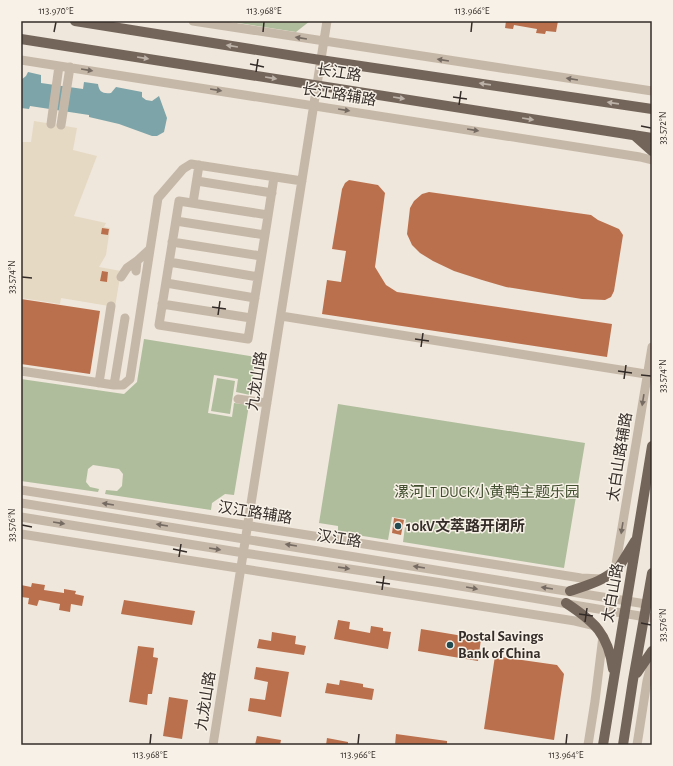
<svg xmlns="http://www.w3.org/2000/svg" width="673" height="766" viewBox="0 0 673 766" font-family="'Alegreya Sans','Noto Sans SC',sans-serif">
<rect width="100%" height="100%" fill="#efe7db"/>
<path fill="#afbd9c" d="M 226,21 L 310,21 L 296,32 Z
M 144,339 L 256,357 L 250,395 L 236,392 L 238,379 L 214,375 L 208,413 L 232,417 L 234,403 L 249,405 L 234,495 L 225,494 L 212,503 L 211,510 L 105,494 L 106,490 L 117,491 L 122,486 L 123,474 L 119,469 L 93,465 L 88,469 L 86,482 L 90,487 L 99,489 L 98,492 L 21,481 L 21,379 L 124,394 L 137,382 Z
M 217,378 L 235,381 L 230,414 L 211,411 Z
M 338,404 L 585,443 L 564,568 L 403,542 L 406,519 L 392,517 L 388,540 L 338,532 L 338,526 L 319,523 Z"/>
<path fill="#e6d9c3" d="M 34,121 L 77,128 L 73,150 L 97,156 L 74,216 L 106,223 L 104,227 L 110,228 L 106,255 L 99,267 L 121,271 L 115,307 L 61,298 L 60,304 L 21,298 L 21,142 L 31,142 Z"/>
<path fill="#7da4a9" d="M 28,72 L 41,75 L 41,83 L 83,89 L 84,82 L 98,84 C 99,92 103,94 111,93 L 116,87 L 142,92 L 142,97 L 146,100 L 152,101 L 159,96 L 167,118 L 164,132 L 157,136 L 152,136 L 119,124 L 89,117 L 89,115 L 30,106 L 29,109 L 21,108 L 21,80 L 26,76 Z"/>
<path fill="#bb704d" d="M 506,21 L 558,21 L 556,32 L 546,31 L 545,34 L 536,33 L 537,29 L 514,25 L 513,29 L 505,28 Z
M 349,180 L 378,185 L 385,193 L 375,267 L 386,285 L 397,292 L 612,324 L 607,357 L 322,314 L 327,280 L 341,282 L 346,251 L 332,249 L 342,189 L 345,183 Z
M 429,192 L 591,215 L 598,220 L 619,229 L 623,235 L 614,291 L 611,297 L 605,300 L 582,299 L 506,287 L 482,280 L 454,271 L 433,261 L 420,253 L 412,245 L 407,234 L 410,208 L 414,201 L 422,194 Z
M 102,228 L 109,229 L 108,235 L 101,234 Z
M 102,271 L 108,272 L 107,282 L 100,281 Z
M 21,299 L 100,311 L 90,374 L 21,364 Z
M 394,518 L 404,520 L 401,535 L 392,533 Z
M 32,583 L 45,585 L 44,590 L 64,593 L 64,589 L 76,591 L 75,594 L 84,596 L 82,606 L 71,604 L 70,612 L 59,610 L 60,604 L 39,600 L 37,606 L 28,604 L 29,598 L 21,597 L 21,585 L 31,587 Z
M 124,600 L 195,611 L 192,625 L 121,614 Z
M 338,620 L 350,622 L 349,629 L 370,633 L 371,626 L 383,628 L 383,631 L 391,632 L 388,649 L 334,639 Z
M 421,629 L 481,639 L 478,661 L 418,651 Z
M 272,632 L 296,636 L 295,644 L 306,646 L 304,655 L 257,648 L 259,639 L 271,641 Z
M 138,646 L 154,648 L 153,657 L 158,658 L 152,694 L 148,694 L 147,705 L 129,702 Z
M 495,656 L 557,665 L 564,674 L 554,740 L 484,729 Z
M 256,667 L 289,672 L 281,717 L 248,711 L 250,698 L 265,700 L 268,682 L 254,679 Z
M 340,680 L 363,684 L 363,687 L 374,689 L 372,700 L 325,693 L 327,683 L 339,685 Z
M 169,697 L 188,700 L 182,739 L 163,736 Z
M 396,734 L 447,741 L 447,745 L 395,745 Z
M 257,736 L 281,740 L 280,745 L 255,745 Z
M 327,738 L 348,742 L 348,745 L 326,745 Z"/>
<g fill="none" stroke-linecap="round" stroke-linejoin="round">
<path stroke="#c6b8a8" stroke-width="9" d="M 193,21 L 652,91
M 21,60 L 640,157 L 652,160
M 51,124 L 59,66
M 61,125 L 70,67
M 197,181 L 272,193
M 193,203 L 199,165
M 268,215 L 179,201 L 159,325 L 248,339 C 257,285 266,231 274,177
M 176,221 L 265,235
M 172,242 L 261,256
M 169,262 L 258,277
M 136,271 L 137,261 L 150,249
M 121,277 L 127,268 L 137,261
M 166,283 L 255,298
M 162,304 L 251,318
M 281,316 L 652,375
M 21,371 L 114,385 L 123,385 L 130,379 L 158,198 L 183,169 L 191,164 L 302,181
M 99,383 L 111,306
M 114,385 L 125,318
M 238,399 L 267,403
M 21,490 L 581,578 L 602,579
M 21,503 L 652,605
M 21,517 L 244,553 L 442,583 L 652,618
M 21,534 L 575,621 L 596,626
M 615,570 L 652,347
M 213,745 L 327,21
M 588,745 L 595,701 L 603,636
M 637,745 L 647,681 L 652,662"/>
<path stroke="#74655a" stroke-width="10" d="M 75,21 L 320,60 L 652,109
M 21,39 L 652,138
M 634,135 L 652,151
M 570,591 C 588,585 604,581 619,567 L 635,541
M 566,603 C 595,622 608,634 613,669
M 637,673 L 652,651
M 603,745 L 652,446
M 623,745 L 633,680 L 652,573"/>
</g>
<defs><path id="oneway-solid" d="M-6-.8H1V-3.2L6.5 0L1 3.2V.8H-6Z"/></defs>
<g fill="#766b62">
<use href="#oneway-solid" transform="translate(301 38) rotate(-171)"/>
<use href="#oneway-solid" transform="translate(443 60) rotate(-171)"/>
<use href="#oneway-solid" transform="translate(87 70) rotate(9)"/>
<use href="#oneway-solid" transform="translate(572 79) rotate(-171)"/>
<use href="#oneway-solid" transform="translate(216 90) rotate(9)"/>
<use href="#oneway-solid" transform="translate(344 110) rotate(9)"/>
<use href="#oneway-solid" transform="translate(473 130) rotate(9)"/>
<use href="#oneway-solid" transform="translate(643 400) rotate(99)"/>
<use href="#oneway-solid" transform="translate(108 504) rotate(-171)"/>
<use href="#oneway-solid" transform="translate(59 523) rotate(9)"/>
<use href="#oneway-solid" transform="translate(162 525) rotate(-171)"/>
<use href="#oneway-solid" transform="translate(622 528) rotate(99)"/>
<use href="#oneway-solid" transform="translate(291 545) rotate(-171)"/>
<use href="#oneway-solid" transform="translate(215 549) rotate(9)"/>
<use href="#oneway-solid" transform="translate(419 567) rotate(-171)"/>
<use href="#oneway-solid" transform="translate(344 568) rotate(8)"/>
<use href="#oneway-solid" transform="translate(472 588) rotate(10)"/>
<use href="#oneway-solid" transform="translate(547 588) rotate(-171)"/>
</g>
<g fill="#bcb2a8">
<use href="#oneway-solid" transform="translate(232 46) rotate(-171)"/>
<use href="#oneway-solid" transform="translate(143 58) rotate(9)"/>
<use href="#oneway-solid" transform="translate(271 78) rotate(9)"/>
<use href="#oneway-solid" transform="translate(485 84) rotate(-172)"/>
<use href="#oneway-solid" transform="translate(399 98) rotate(9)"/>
<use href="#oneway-solid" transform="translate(613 103) rotate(-172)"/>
<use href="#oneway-solid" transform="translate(528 119) rotate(9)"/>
</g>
<path fill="none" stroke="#342c28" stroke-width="1.5" d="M 54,32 L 56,22M 263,32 L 264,22M 471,32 L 472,22M 250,64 L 264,67M 256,72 L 258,59M 453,97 L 467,99M 459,105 L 461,91M 641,126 L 651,128M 22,277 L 32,278M 212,307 L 226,309M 218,315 L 220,301M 415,339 L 429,341M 421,347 L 423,333M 618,371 L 632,373M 641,375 L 651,376M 624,379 L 626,365M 22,525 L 32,527M 173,549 L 187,552M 179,557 L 181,544M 376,582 L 390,584M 382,590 L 384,576M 579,614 L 593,616M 585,622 L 587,608M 641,623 L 651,625M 150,744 L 151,734M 358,744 L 359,734M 566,744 L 567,734"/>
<g fill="#214a51" stroke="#f7f1e7" stroke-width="1.5">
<circle cx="398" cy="526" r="4"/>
<circle cx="450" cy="645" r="4"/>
</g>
<g text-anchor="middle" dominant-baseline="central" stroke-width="3" stroke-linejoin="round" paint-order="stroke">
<g font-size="15" fill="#342c28" stroke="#f7f1e7">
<text transform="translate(339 73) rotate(9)">长江路</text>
<text transform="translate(339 95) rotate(9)">长江路辅路</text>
<text transform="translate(257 381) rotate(-81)">九龙山路</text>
<text transform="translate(620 457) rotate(-81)">太白山路辅路</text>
<text transform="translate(255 513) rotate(9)">汉江路辅路</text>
<text transform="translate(339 539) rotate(9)">汉江路</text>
<text transform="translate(613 593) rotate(-80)">太白山路</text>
<text transform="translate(206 701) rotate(-81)">九龙山路</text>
</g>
<g font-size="15" fill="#414f2e" stroke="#f7f1e7">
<text x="487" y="492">漯河LT DUCK小黄鸭主题乐园</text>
</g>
<g font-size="15" font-weight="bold" fill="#342c28" stroke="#f7f1e7" text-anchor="start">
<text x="406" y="526">10kV文萃路开闭所</text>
<text x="458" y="636">Postal Savings<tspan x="458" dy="17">Bank of China</tspan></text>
</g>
</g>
<rect width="673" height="766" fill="none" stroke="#f7f1e7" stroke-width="44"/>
<rect x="22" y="22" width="629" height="722" fill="none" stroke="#342c28" stroke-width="1.5"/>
<g font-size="10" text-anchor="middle" fill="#342c28">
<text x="56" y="14">113.970°E</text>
<text x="264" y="14">113.968°E</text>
<text x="472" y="14">113.966°E</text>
<text transform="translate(662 128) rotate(-90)" y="4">33.572°N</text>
<text transform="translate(11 277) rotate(-90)" y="4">33.574°N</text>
<text transform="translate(662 376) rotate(-90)" y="4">33.574°N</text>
<text transform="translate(11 525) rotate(-90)" y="4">33.576°N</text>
<text transform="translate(662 625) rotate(-90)" y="4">33.576°N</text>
<text x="150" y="758">113.968°E</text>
<text x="358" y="758">113.966°E</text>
<text x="566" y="758">113.964°E</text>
</g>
</svg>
